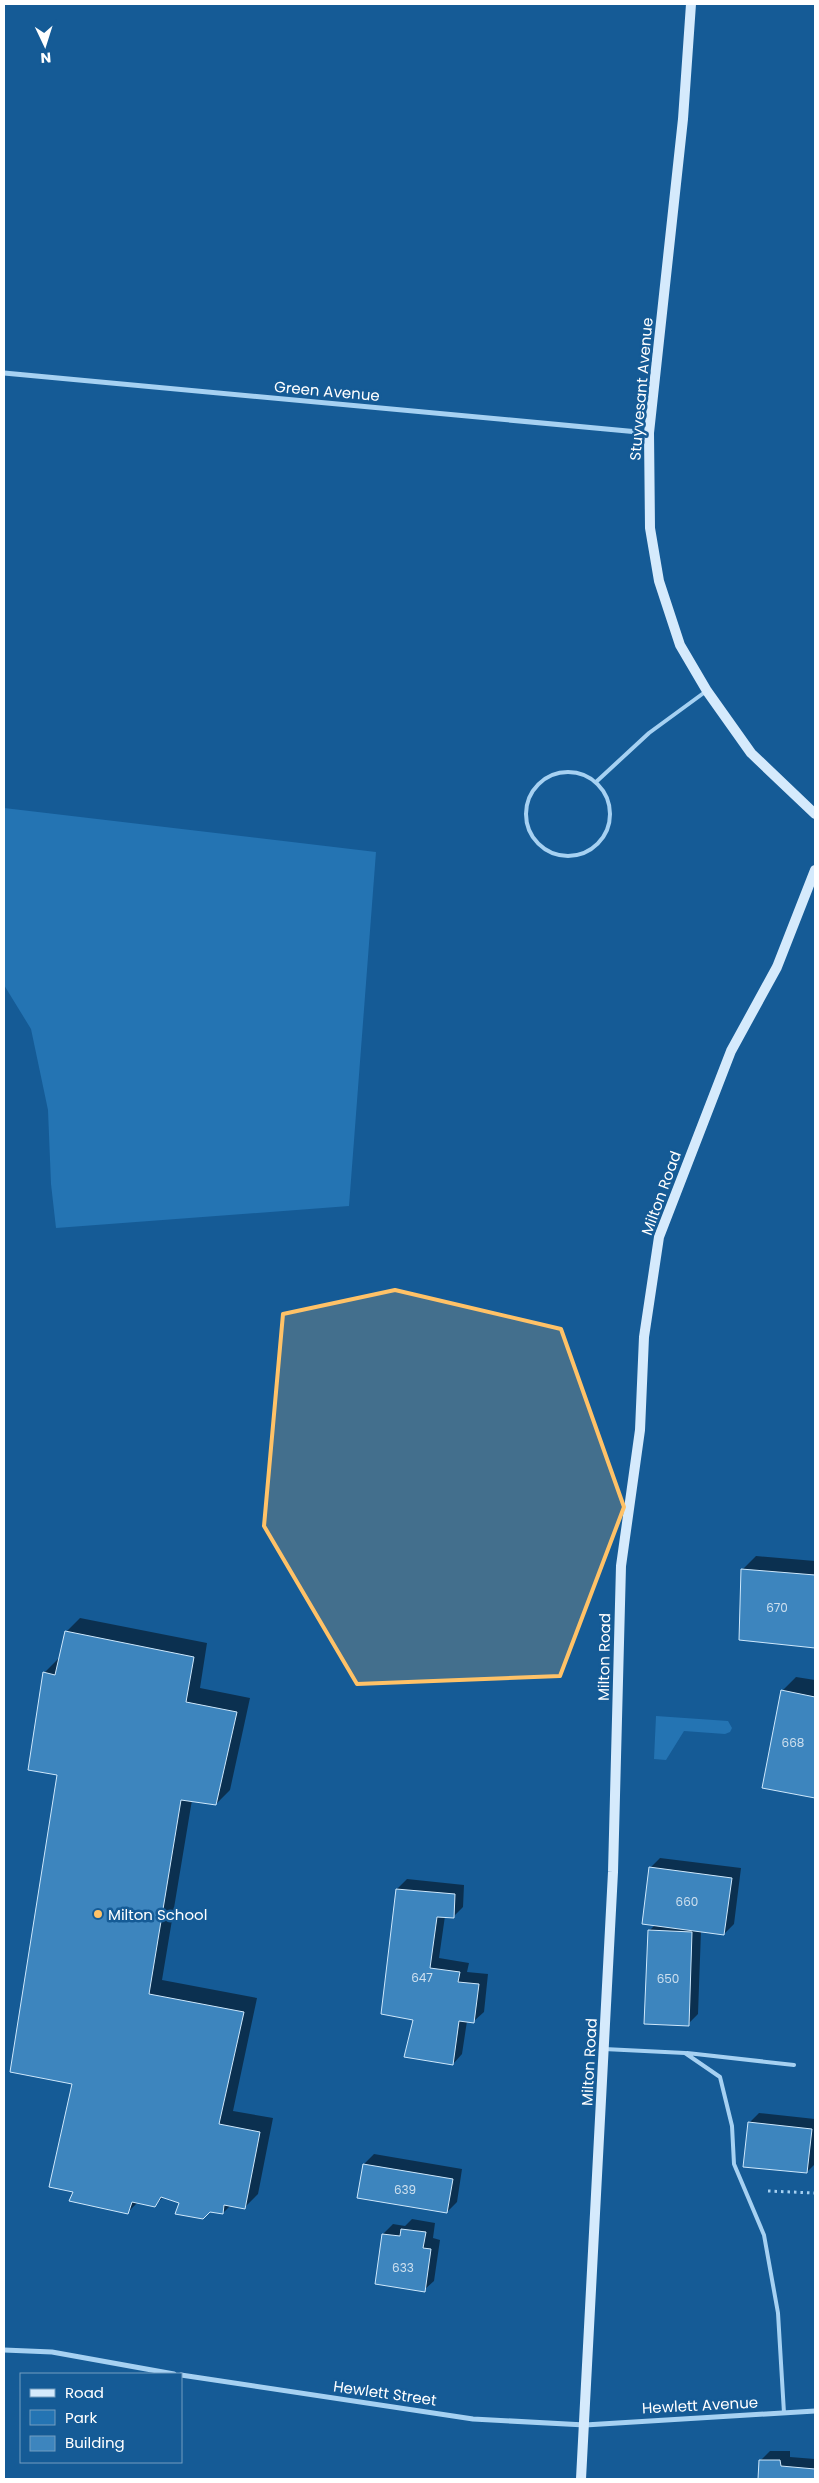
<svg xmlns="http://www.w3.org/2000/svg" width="819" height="2483" viewBox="0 0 819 2483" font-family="Poppins,sans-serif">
<rect width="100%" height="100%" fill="#155b96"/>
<path fill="#2474b3" d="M 4,808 L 376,852 L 349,1206 L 56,1228 L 51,1184 L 48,1110 L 31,1029 L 4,985 Z
M 656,1716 L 728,1721 L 732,1728 L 730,1732 L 725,1734 L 684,1731 L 666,1760 L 654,1759 Z"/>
<path fill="#0007" d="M 756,1556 L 815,1561 L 815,1647 L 740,1638 L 742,1570 Z
M 80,1618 L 207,1643 L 200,1688 L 250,1698 L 230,1790 L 216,1804 L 192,1800 L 162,1980 L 257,1998 L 233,2111 L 273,2118 L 258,2194 L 244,2208 L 231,2205 L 223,2213 L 163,2197 L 155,2206 L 138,2202 L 128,2212 L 75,2191 L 73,2083 L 59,1774 L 44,1673 L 58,1659 L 60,1659 L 66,1632 Z
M 796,1677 L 815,1680 L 815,1797 L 763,1787 L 782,1691 Z
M 660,1858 L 741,1868 L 734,1924 L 724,1934 L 701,1931 L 698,2014 L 688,2024 L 649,1931 L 655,1925 L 651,1867 Z
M 407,1879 L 464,1885 L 463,1907 L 453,1917 L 445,1916 L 439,1958 L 469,1963 L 467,1972 L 488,1974 L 484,2012 L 474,2021 L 467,2021 L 462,2054 L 453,2064 L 414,2020 L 397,1889 Z
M 759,2113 L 815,2119 L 815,2164 L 807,2172 L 749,2123 Z
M 374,2154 L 462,2169 L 457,2202 L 447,2212 L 364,2164 Z
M 412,2219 L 435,2223 L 433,2238 L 440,2240 L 434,2281 L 424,2290 L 376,2283 L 383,2234 L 393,2224 L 405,2226 Z
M 770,2451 L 790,2451 L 790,2457 L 815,2459 L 815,2479 L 759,2479 L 760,2461 Z"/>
<path fill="#3d85be" stroke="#cee8fc" d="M 741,1569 L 815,1575 L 815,1648 L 739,1640 Z
M 65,1631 L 194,1657 L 186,1702 L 237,1712 L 216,1805 L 181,1800 L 149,1994 L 244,2012 L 219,2124 L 260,2132 L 245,2209 L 224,2205 L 223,2214 L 210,2212 L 203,2219 L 175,2214 L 179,2203 L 161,2197 L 155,2207 L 132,2202 L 128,2214 L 69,2201 L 73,2192 L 49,2187 L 72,2084 L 10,2072 L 57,1775 L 28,1770 L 43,1672 L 55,1675 Z
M 781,1690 L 815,1697 L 815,1798 L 762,1788 Z
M 649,1867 L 732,1878 L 724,1935 L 642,1924 Z
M 396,1889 L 455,1894 L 454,1918 L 437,1917 L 430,1968 L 460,1972 L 458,1982 L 479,1984 L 474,2023 L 459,2021 L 453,2065 L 404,2057 L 413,2020 L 381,2014 Z
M 648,1930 L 692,1932 L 689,2026 L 644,2024 Z
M 748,2122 L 812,2129 L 807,2173 L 743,2167 Z
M 363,2164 L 453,2179 L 447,2213 L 357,2198 Z
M 401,2229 L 426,2232 L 423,2248 L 431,2249 L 425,2292 L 375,2284 L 382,2234 L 400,2236 Z
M 759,2460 L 780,2460 L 781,2466 L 815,2469 L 815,2479 L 758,2479 Z"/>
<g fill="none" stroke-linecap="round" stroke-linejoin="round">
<path stroke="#a6d1f2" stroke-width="3" stroke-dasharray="2.5 4" stroke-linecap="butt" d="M 768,2191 L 815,2193"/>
<path stroke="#a6d1f2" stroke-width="4" d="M526 814a42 42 0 1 1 84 0a42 42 0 1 1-84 0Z
M 596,782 L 649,733 L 705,692
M 604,2049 L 685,2053 L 720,2077 L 732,2126 L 734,2164 L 764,2235 L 778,2313 L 784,2413
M 687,2053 L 794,2065"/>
<path stroke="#a6d1f2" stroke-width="5" d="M 4,373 L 649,433
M 4,2350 L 52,2352 L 174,2374
M 181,2375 L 473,2419 L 585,2425 L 815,2411"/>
<path stroke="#d5eafc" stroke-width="10" d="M 691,4 L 683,119 L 649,433 L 650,528 L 659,581 L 680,645 L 707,691 L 751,753 L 815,814
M 581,2479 L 613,1872 L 621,1566 L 640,1430 L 644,1337 L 659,1237 L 731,1051 L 777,967 L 815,870"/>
</g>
<path fill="#ffc267" fill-opacity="0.2" stroke="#ffc267" stroke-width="4" stroke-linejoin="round" d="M 395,1290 L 561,1329 L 624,1507 L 560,1676 L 357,1684 L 264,1526 L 283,1314 Z"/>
<circle fill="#ffc267" stroke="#155b96" stroke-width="2" cx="98" cy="1914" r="5"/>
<g text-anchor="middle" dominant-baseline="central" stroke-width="5" stroke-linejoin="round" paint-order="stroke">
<g font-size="12" fill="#cee0ef">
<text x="777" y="1607">670</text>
<text x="793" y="1742">668</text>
<text x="687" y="1901">660</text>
<text x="422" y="1977">647</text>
<text x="668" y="1978">650</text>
<text x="405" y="2189">639</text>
<text x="403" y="2267">633</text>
</g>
<g font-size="15" fill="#fff" stroke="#155b96">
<text transform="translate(641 389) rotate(-85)">Stuyvesant Avenue</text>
<text transform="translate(327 391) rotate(5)">Green Avenue</text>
<text transform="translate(661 1193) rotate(-70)">Milton Road</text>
<text transform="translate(604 1657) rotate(-89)">Milton Road</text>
<text transform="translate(589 2062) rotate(-87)">Milton Road</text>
<text transform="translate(385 2393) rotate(8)">Hewlett Street</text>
<text transform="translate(700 2405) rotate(-3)">Hewlett Avenue</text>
</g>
<g font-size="15" fill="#fff" stroke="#155b96" text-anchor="start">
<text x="108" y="1914">Milton School</text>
</g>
</g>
<rect width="819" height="2483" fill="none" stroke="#ffffff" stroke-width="10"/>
<rect x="20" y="2373" width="162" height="90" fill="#155b96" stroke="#739dc0"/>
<rect x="30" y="2389" width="25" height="8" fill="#d5eafc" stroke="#739dc0"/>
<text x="65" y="2398" font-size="15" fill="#ffffff">Road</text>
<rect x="30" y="2410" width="25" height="15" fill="#2474b3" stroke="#739dc0"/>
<text x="65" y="2423" font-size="15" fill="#ffffff">Park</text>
<rect x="30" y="2436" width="25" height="15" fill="#3d85be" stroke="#739dc0"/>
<text x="65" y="2448" font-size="15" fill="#ffffff">Building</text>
<g transform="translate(45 45) rotate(176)" stroke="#155b96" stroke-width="4" paint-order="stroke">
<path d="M0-4L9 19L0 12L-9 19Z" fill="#ffffff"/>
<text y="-8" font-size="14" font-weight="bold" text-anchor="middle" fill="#ffffff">N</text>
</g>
</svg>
